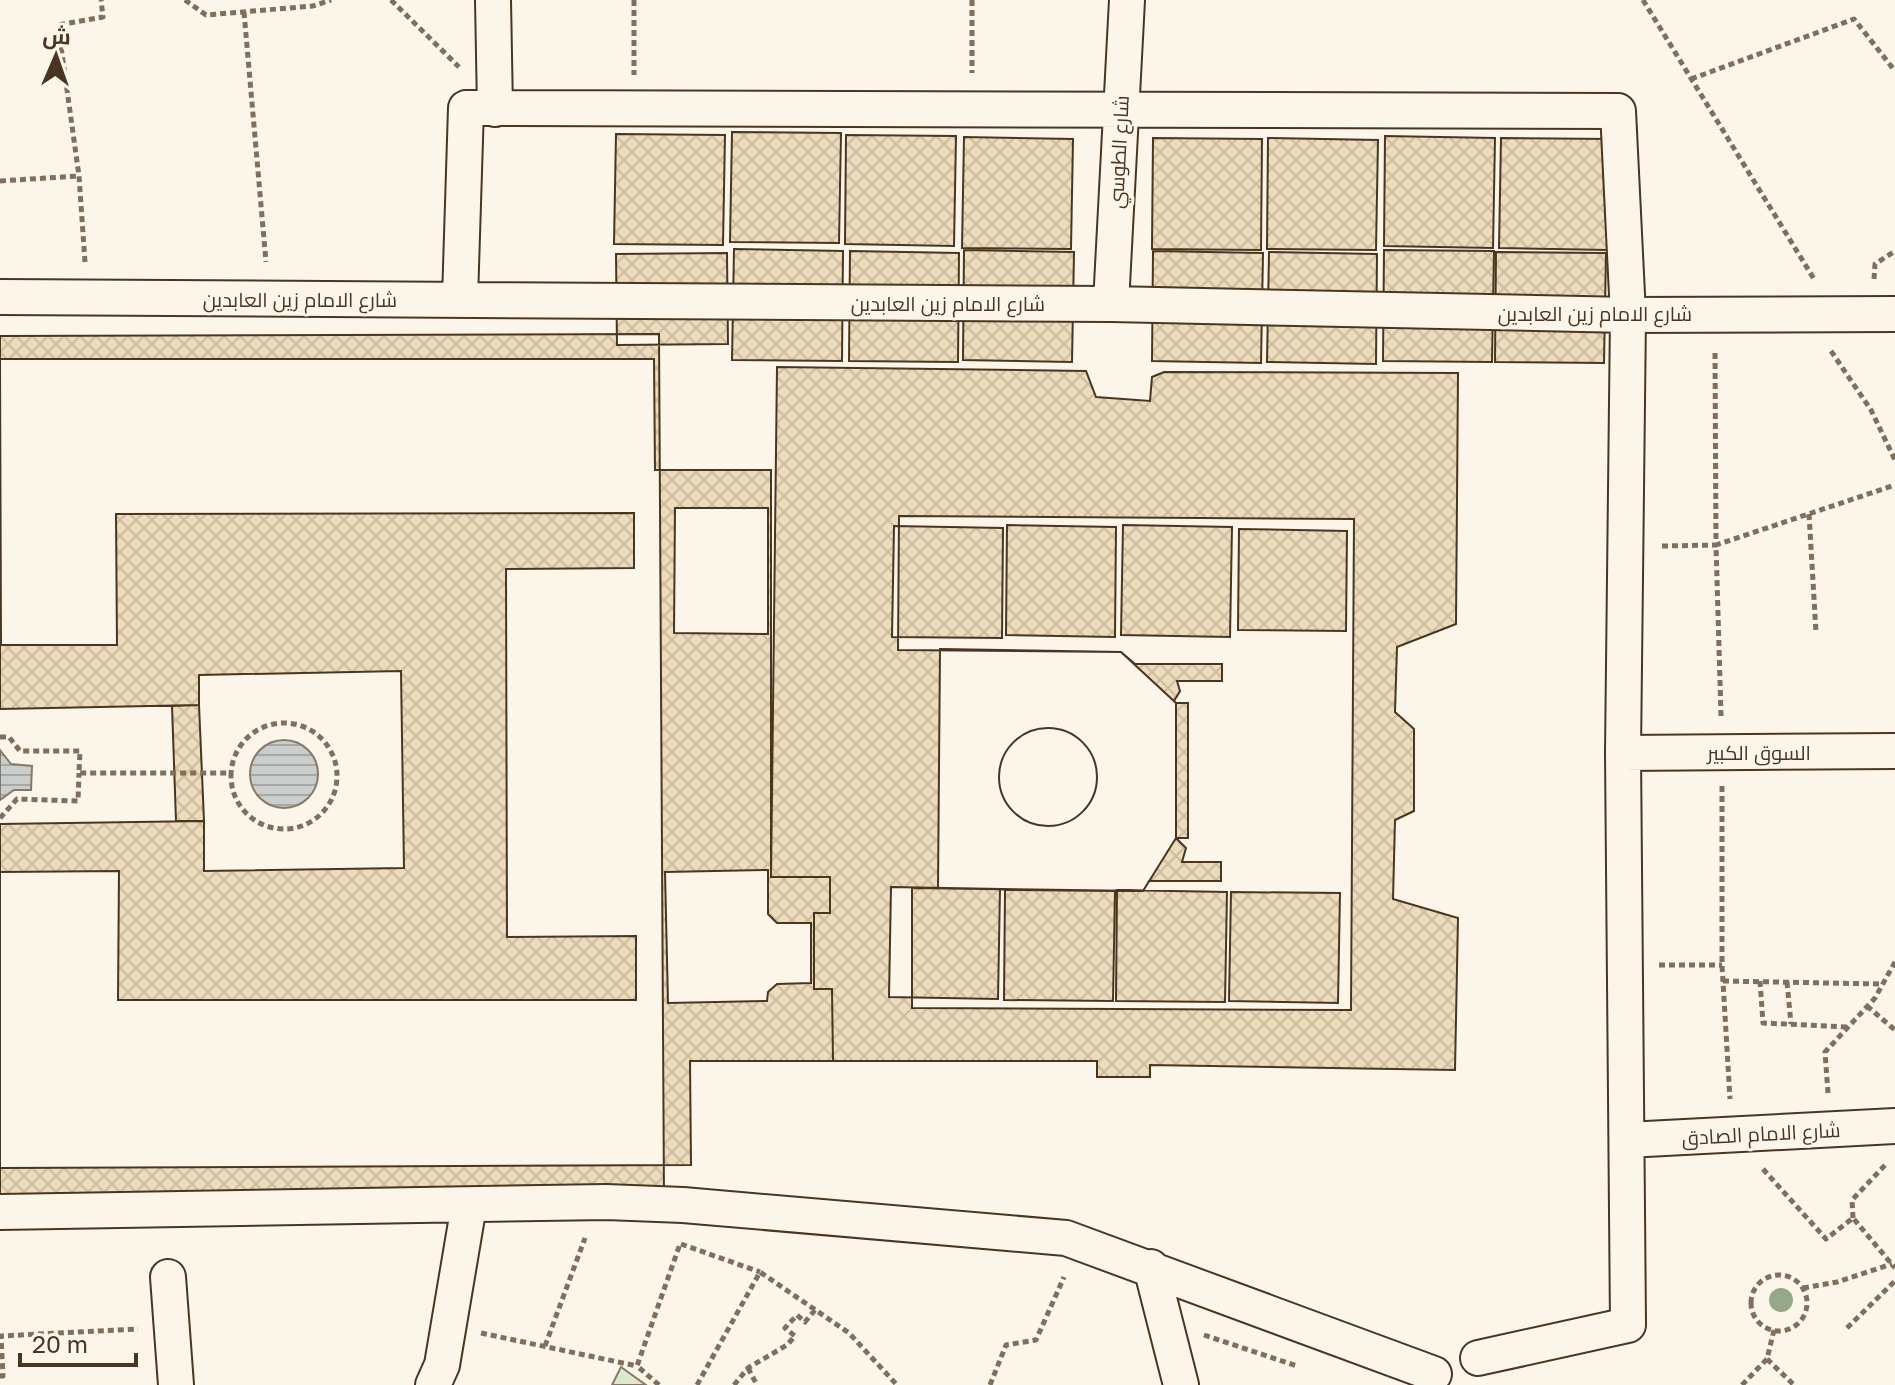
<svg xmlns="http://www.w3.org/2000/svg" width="1895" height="1385" viewBox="0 0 1895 1385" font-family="'Golos Text',Cairo,sans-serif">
<defs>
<pattern id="water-rules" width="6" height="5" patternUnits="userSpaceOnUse" patternTransform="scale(2)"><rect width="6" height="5" fill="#c9cecd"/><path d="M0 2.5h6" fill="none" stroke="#a5a8a6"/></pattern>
<pattern id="building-cross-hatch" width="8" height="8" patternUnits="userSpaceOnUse" patternTransform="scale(2)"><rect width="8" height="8" fill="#ecdcbc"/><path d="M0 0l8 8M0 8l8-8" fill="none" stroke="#ccbda1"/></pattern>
</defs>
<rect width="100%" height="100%" fill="#fbf6e9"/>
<path fill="#dce7d0" stroke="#887966" stroke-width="2" d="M 621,1367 L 646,1385 L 612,1385 Z"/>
<path fill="url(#water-rules)" stroke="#887966" stroke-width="2" d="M250 774a34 34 0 1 1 68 0a34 34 0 1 1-68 0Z
M 0,750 L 11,764 L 32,766 L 31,790 L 14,790 L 0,800 Z"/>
<path fill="url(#building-cross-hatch)" stroke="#4a3520" stroke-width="2" fill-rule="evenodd" d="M 732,132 L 841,133 L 839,243 L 730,242 Z
M 616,134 L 725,135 L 723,245 L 614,244 Z
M 846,135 L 956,136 L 954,246 L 845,244 Z
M 1385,136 L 1495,138 L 1493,248 L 1384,246 Z
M 964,137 L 1073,139 L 1071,249 L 962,248 Z
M 1153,138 L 1262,139 L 1261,250 L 1152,249 Z
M 1268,138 L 1378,140 L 1376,250 L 1267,249 Z
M 1501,138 L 1610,139 L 1608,250 L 1499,248 Z
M 734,249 L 843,251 L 842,361 L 732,360 Z
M 964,250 L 1074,252 L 1072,362 L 963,360 Z
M 1384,250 L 1494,251 L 1492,362 L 1383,361 Z
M 850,251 L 959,253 L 958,362 L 849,361 Z
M 1153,251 L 1263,253 L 1261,363 L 1152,361 Z
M 1269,252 L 1377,254 L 1376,364 L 1267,362 Z
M 1496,252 L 1606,253 L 1604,363 L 1495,362 Z
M 727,253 L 728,344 L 617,345 L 616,254 Z
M 659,334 L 664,1200 L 0,1205 L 0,824 L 204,821 L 204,871 L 404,868 L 401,671 L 199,675 L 199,705 L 0,709 L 0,336 Z
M 0,359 L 654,359 L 655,470 L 771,470 L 771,877 L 830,877 L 830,913 L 814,913 L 814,989 L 832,989 L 833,1061 L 690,1061 L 691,1165 L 0,1168 L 0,872 L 119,871 L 118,1000 L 636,1000 L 636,936 L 507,937 L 506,569 L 634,568 L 634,513 L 116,514 L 117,645 L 1,645 ZM 675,508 L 768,508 L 768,634 L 674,633 ZM 768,870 L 768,914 L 777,923 L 811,923 L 811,983 L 777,984 L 768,992 L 767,1001 L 668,1003 L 665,872 Z
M 777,367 L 1086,371 L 1096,397 L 1150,401 L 1152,377 L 1164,372 L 1458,373 L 1456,624 L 1397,647 L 1395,712 L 1414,729 L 1414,811 L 1395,820 L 1393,899 L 1458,918 L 1455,1070 L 1150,1065 L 1150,1077 L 1097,1077 L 1097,1061 L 833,1061 L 832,989 L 814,989 L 814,913 L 830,913 L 830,877 L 771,877 ZM 899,516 L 1354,519 L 1351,1010 L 912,1008 L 912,888 L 1143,891 L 1149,881 L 1221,881 L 1221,862 L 1182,862 L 1186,848 L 1176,838 L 1176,703 L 1174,701 L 1180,691 L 1177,681 L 1222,681 L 1222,664 L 1135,664 L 1121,652 L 898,650 Z
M 1007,525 L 1116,527 L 1115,637 L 1006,635 Z
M 1123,525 L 1232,527 L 1230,637 L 1121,635 Z
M 894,526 L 1003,528 L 1002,638 L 892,637 Z
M 1239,529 L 1347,531 L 1346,631 L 1238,630 Z
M 940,649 L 1121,652 L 1176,703 L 1176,838 L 1143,891 L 938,888 Z
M 1176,703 L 1188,703 L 1188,838 L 1176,838 Z
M 199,705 L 204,821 L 176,821 L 172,706 Z
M999 777a49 49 0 1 1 98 0a49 49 0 1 1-98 0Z
M999 777a49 49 0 1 1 98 0a49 49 0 1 1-98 0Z
M 891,887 L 1000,889 L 998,999 L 889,997 Z
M 1005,890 L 1115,891 L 1113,1001 L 1004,1000 Z
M 1117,890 L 1227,892 L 1225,1002 L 1116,1001 Z
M 1231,892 L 1340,893 L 1338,1003 L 1229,1001 Z"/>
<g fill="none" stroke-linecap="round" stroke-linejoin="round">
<g stroke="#4a3520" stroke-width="38">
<path id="street" d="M 493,0 L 495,109
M 0,297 L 1111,304 L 1628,315 L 1895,314
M 460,299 L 466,108 L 1618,111 L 1628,315 L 1623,753 L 1628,1325 L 1478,1358
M 1111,304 L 1127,0
M 1623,753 L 1895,751
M 1627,1140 L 1895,1126
M 0,1212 L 606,1202 L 683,1205 L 1066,1238 L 1434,1374
M 1151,1267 L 1181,1385
M 168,1277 L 176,1385
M 433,1385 L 442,1365 L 469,1205"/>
</g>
<path stroke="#7f6f5c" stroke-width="5" stroke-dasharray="6 4" stroke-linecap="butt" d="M 185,0 L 206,15 L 313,6 L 331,0
M 391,0 L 459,67
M 634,0 L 634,75
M 972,0 L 972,73
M 1643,0 L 1814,279
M 244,12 L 266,262
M 1691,79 L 1854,19 L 1895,71
M 0,181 L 79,176
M 85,262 L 79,176 L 58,25 L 103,17 L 101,0
M 1874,279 L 1875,264 L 1895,251
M 1831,351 L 1871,410 L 1895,460
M 1809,514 L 1816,632
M 1662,546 L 1716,545 L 1715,349
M 1721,716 L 1716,545 L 1895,485
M231 776a53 53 0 1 1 106 0a53 53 0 1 1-106 0Z
M 0,737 L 9,737 L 20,751 L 80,751 L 79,773 L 230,773
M 1722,786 L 1722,965 L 1730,1099
M 0,818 L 17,799 L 78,801 L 79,773
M 1659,965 L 1722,965
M 1723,981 L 1882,984
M 1760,981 L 1763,1023 L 1848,1027
M 1787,982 L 1791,1024
M 1867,1006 L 1895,1030
M 1828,1093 L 1825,1052 L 1875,998 L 1895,962
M 1763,1169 L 1826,1239 L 1853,1218 L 1895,1268
M 1853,1218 L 1852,1200 L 1887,1163
M 681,1244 L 760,1272
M1751 1303a28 28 0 1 1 56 0a28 28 0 1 1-56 0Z
M 1803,1288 L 1837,1282 L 1892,1264
M 1847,1328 L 1895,1281
M 481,1333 L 637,1366
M 1204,1335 L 1297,1366
M 545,1346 L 585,1238
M 1767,1359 L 1794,1385
M 748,1368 L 757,1385
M 0,1376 L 3,1376 L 1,1336 L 138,1329
M 659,1385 L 637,1366 L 680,1244
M 697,1385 L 760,1272 L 849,1333 L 897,1385
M 734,1385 L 748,1368 L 787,1345 L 795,1336 L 785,1328 L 797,1315 L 805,1322 L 815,1310
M 990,1385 L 1006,1345 L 1036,1340 L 1064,1277
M 1742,1385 L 1767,1359 L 1774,1330"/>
<use href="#street" stroke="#fbf6e9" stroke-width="34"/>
</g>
<circle fill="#96a887" cx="1781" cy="1300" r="12"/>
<g text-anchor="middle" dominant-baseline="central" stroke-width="6" stroke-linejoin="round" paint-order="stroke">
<g font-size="20" fill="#4a3520" stroke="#fbf6e9">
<text transform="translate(1118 152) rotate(-87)">شارع الطوسي</text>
<text x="300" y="299">شارع الامام زين العابدين</text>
<text x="948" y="303">شارع الامام زين العابدين</text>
<text x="1595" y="313">شارع الامام زين العابدين</text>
<text x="1759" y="752">السوق الكبير</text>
<text transform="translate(1761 1133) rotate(-3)">شارع الامام الصادق</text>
</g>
</g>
<g transform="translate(56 56) rotate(2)" stroke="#fbf6e9" stroke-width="6" paint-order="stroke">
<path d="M0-6L14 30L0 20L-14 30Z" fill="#4a3520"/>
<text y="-12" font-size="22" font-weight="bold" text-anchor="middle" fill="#4a3520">ش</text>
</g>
<path d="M20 1353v12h116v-12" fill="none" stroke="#4a3520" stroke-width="4"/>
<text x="32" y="1353" font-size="24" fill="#4a3520" stroke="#fbf6e9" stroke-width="6" paint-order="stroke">20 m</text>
</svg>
